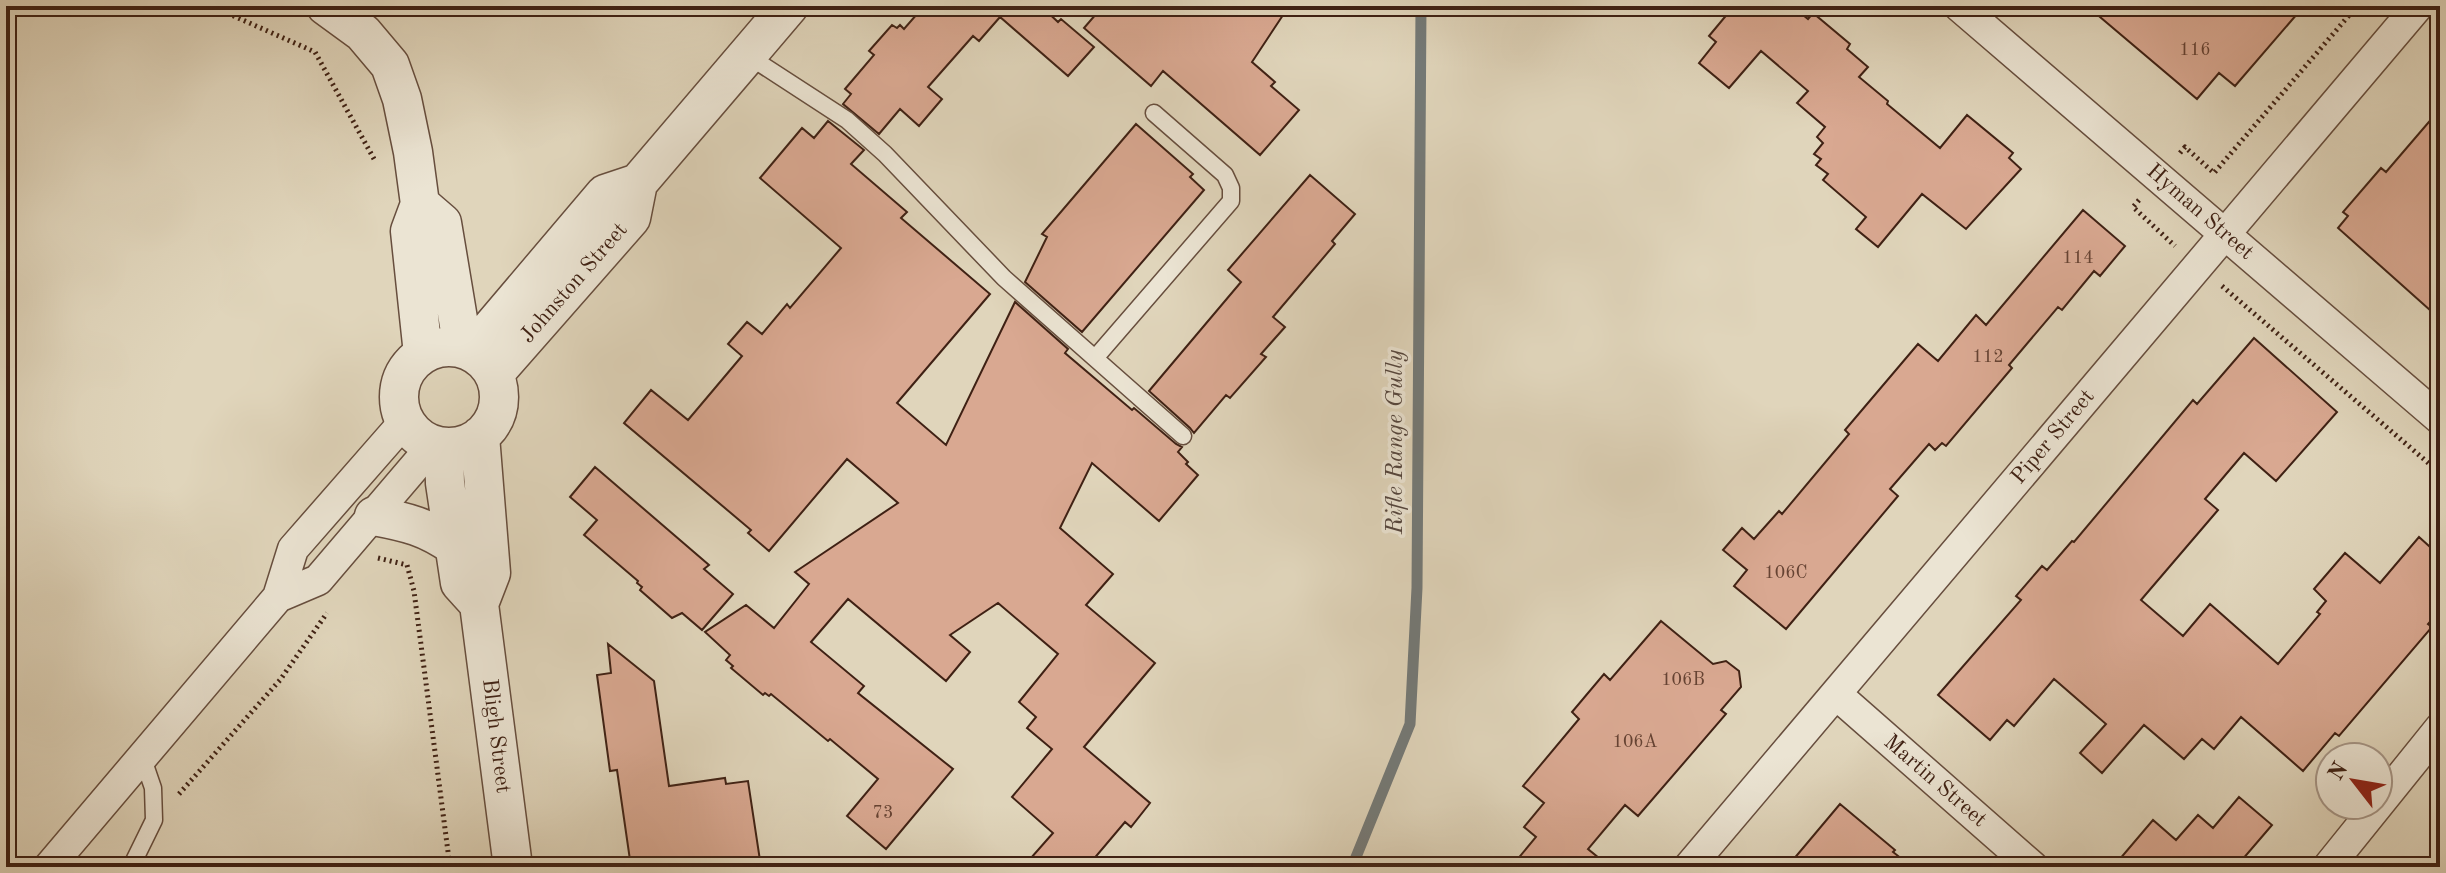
<svg xmlns="http://www.w3.org/2000/svg" width="2446" height="873" viewBox="0 0 2446 873" font-family="'Old Standard TT',serif">
<rect width="100%" height="100%" fill="#e0d5bb"/>
<filter id="stains"><feTurbulence type="fractalNoise" baseFrequency=".0025" numOctaves="4"/><feColorMatrix values="0 0 0 0 .2 0 0 0 0 .09 0 0 0 0 .02 0 0 0 .5 -.17"/></filter>
<radialGradient id="worn" r=".72"><stop offset=".6" stop-color="#630" stop-opacity="0"/><stop offset="1" stop-color="#630" stop-opacity=".3"/></radialGradient>
<g fill="none" stroke-linecap="round" stroke-linejoin="round">
<path stroke="#747a78" stroke-width="11" d="M 1352,867 L 1410,724 L 1417,588 L 1421,6"/>
</g>
<path fill="#d9a891" stroke="#3f2114" stroke-width="2" d="M 924,6 L 1041,6 L 1058,22 L 1061,19 L 1094,47 L 1068,76 L 1000,17 L 979,41 L 973,36 L 928,87 L 942,99 L 919,126 L 900,109 L 879,134 L 843,104 L 851,94 L 845,89 L 874,55 L 869,51 L 892,25 L 897,28 L 900,25 L 904,29 Z
M 1103,6 L 1289,6 L 1252,62 L 1275,82 L 1271,86 L 1299,110 L 1260,155 L 1163,71 L 1151,86 L 1084,28 Z
M 1734,6 L 1792,6 L 1808,19 L 1813,13 L 1850,44 L 1847,49 L 1868,67 L 1859,77 L 1888,101 L 1887,104 L 1940,148 L 1967,115 L 2013,153 L 2009,158 L 2021,169 L 1966,229 L 1922,194 L 1878,247 L 1856,229 L 1866,217 L 1823,180 L 1828,174 L 1816,165 L 1821,159 L 1814,154 L 1823,143 L 1817,137 L 1825,127 L 1797,103 L 1808,91 L 1761,51 L 1729,88 L 1699,63 L 1716,42 L 1709,36 Z
M 2087,6 L 2304,6 L 2235,86 L 2219,73 L 2197,99 Z
M 2440,109 L 2440,319 L 2338,228 L 2348,216 L 2343,212 L 2381,168 L 2386,172 Z
M 828,121 L 864,150 L 851,164 L 907,212 L 901,218 L 990,294 L 897,403 L 946,445 L 1015,302 L 1068,349 L 1065,353 L 1132,410 L 1134,408 L 1176,444 L 1182,447 L 1178,452 L 1188,462 L 1186,464 L 1198,475 L 1159,521 L 1092,463 L 1060,528 L 1113,574 L 1086,605 L 1155,663 L 1084,747 L 1150,803 L 1131,827 L 1125,822 L 1087,867 L 1023,867 L 1053,833 L 1012,797 L 1052,749 L 1027,728 L 1036,717 L 1019,702 L 1058,654 L 998,603 L 950,635 L 970,652 L 946,681 L 848,599 L 811,642 L 864,686 L 858,693 L 953,769 L 886,849 L 847,816 L 878,779 L 830,739 L 828,741 L 771,694 L 769,696 L 765,693 L 763,695 L 731,668 L 733,666 L 726,660 L 730,655 L 705,632 L 746,605 L 774,628 L 809,584 L 795,572 L 898,503 L 847,459 L 769,551 L 748,533 L 751,530 L 624,423 L 651,390 L 688,420 L 742,356 L 728,344 L 747,322 L 762,334 L 787,304 L 790,308 L 841,248 L 760,178 L 802,128 L 814,138 Z
M 1136,124 L 1193,174 L 1190,177 L 1204,190 L 1082,332 L 1025,282 L 1047,237 L 1042,234 Z
M 1310,175 L 1355,214 L 1332,241 L 1335,244 L 1273,317 L 1285,327 L 1261,354 L 1266,357 L 1230,398 L 1226,395 L 1194,433 L 1190,428 L 1149,391 L 1241,282 L 1228,270 Z
M 2083,210 L 2125,246 L 2100,276 L 2094,271 L 2062,310 L 2058,307 L 2009,365 L 2012,368 L 1946,446 L 1942,443 L 1935,450 L 1929,444 L 1890,489 L 1898,496 L 1786,629 L 1734,586 L 1747,570 L 1723,550 L 1742,528 L 1754,539 L 1779,511 L 1782,514 L 1849,434 L 1845,430 L 1918,344 L 1938,361 L 1976,315 L 1986,325 Z
M 2254,338 L 2337,412 L 2276,481 L 2244,453 L 2205,499 L 2218,510 L 2141,600 L 2183,636 L 2210,604 L 2278,664 L 2320,614 L 2317,612 L 2326,601 L 2314,589 L 2345,553 L 2380,583 L 2419,537 L 2440,556 L 2440,610 L 2428,624 L 2432,627 L 2339,736 L 2335,733 L 2303,771 L 2241,717 L 2214,749 L 2202,739 L 2184,759 L 2144,725 L 2102,773 L 2080,753 L 2106,724 L 2054,679 L 2014,726 L 2007,720 L 1990,740 L 1938,695 L 2021,600 L 2016,596 L 2042,566 L 2047,570 L 2072,541 L 2074,542 L 2193,400 L 2197,404 Z
M 595,467 L 709,565 L 704,569 L 733,594 L 702,630 L 682,613 L 672,618 L 640,590 L 642,587 L 637,583 L 638,581 L 584,535 L 597,520 L 570,497 Z
M 1661,621 L 1713,664 L 1726,661 L 1739,671 L 1741,687 L 1721,710 L 1726,714 L 1638,816 L 1625,805 L 1588,849 L 1610,867 L 1511,867 L 1536,837 L 1524,827 L 1544,803 L 1523,786 L 1579,719 L 1572,712 L 1604,674 L 1610,680 Z
M 608,644 L 654,681 L 669,786 L 725,778 L 726,784 L 748,781 L 761,867 L 698,867 L 697,860 L 651,867 L 631,867 L 617,770 L 610,771 L 597,675 L 611,673 Z
M 2239,797 L 2272,825 L 2236,867 L 2113,867 L 2153,820 L 2176,840 L 2198,815 L 2213,828 Z
M 1840,804 L 1895,850 L 1893,852 L 1912,867 L 1787,867 Z"/>
<g fill="none" stroke-linecap="round" stroke-linejoin="round">
<g stroke="#674e3e" stroke-width="19">
<path id="service" d="M 747,55 L 847,120 L 885,154 L 1004,278 L 1183,436
M 1096,357 L 1231,201 L 1231,188 L 1225,175 L 1154,113
M 131,867 L 154,820 L 153,788 L 142,756"/>
</g>
<g stroke="#674e3e" stroke-width="33">
<path id="minor" d="M 1959,6 L 2440,419
M 278,597 L 318,580 L 434,444
M 1836,694 L 2033,867
M 49,867 L 278,597 L 293,549 L 405,421
M 1689,867 L 2418,6
M 2328,867 L 2440,728"/>
</g>
<g stroke="#674e3e" stroke-width="41">
<path id="tertiary" d="M 326,6 L 363,33 L 390,65 L 402,99 L 413,152 L 420,204 L 410,231 L 423,354
M 420,204 L 442,223 L 463,349
M399 397a50 50 0 1 1 100 0a50 50 0 1 1-100 0Z
M 471,352 L 605,194 L 638,183
M 494,374 L 631,218 L 638,183 L 789,6
M 480,436 L 491,573 L 479,604 L 513,867
M 444,447 L 445,483 L 460,583 L 479,604
M 374,516 C 407,522 427,527 454,546"/>
</g>
<path stroke="#3f2114" stroke-width="5" stroke-dasharray="2 4" stroke-linecap="butt" d="M 211,6 L 315,52 L 374,159
M 2180,153 L 2185,147 L 2214,173 L 2357,6
M 2139,200 L 2133,207 L 2175,246
M 2222,286 L 2440,473
M 378,558 L 407,565 L 414,591 L 450,867
M 179,794 L 280,680 L 327,613"/>
<use href="#service" stroke="#ebe4d3" stroke-width="16"/>
<use href="#minor" stroke="#ebe4d3" stroke-width="30"/>
<use href="#tertiary" stroke="#ebe4d3" stroke-width="38"/>
</g>
<g text-anchor="middle" dominant-baseline="central" stroke-width="7" stroke-linejoin="round" paint-order="stroke">
<g font-size="18" fill="#664333">
<text x="2195" y="50">116</text>
<text x="2078" y="258">114</text>
<text x="1988" y="357">112</text>
<text x="1786" y="573">106C</text>
<text x="1683" y="680">106B</text>
<text x="1635" y="742">106A</text>
<text x="883" y="813">73</text>
</g>
<g font-size="22" fill="#3f2114" stroke="#ebe4d3">
<text transform="translate(2200 212) rotate(41)">Hyman Street</text>
<text transform="translate(574 283) rotate(-49)">Johnston Street</text>
<text transform="translate(2053 437) rotate(-50)">Piper Street</text>
<text transform="translate(496 736) rotate(83)">Bligh Street</text>
<text transform="translate(1935 781) rotate(41)">Martin Street</text>
</g>
<g font-size="24" font-style="italic" fill="#55463e" stroke="#ebe4d3">
<text transform="translate(1396 442) rotate(-90)">Rifle Range Gully</text>
</g>
</g>
<rect width="2446" height="873" fill="none" stroke="#e0d5bb" stroke-width="32"/>
<rect x="8" y="8" width="2430" height="857" fill="none" stroke="#3f2114" stroke-width="4"/>
<rect x="16" y="16" width="2414" height="841" fill="none" stroke="#3f2114" stroke-width="2"/>
<g transform="translate(2354 781) rotate(301)"><circle r="38" fill="#ebe4d3" stroke="#a69687" stroke-width="2"/>
<path d="M0-6L14 30L0 20L-14 30Z" fill="#8f2418"/>
<text y="-12" font-size="22" font-weight="bold" text-anchor="middle" fill="#3f2114">N</text>
</g>
<rect width="100%" height="100%" filter="url(#stains)"/>
<rect width="100%" height="100%" fill="url(#worn)"/>
</svg>
